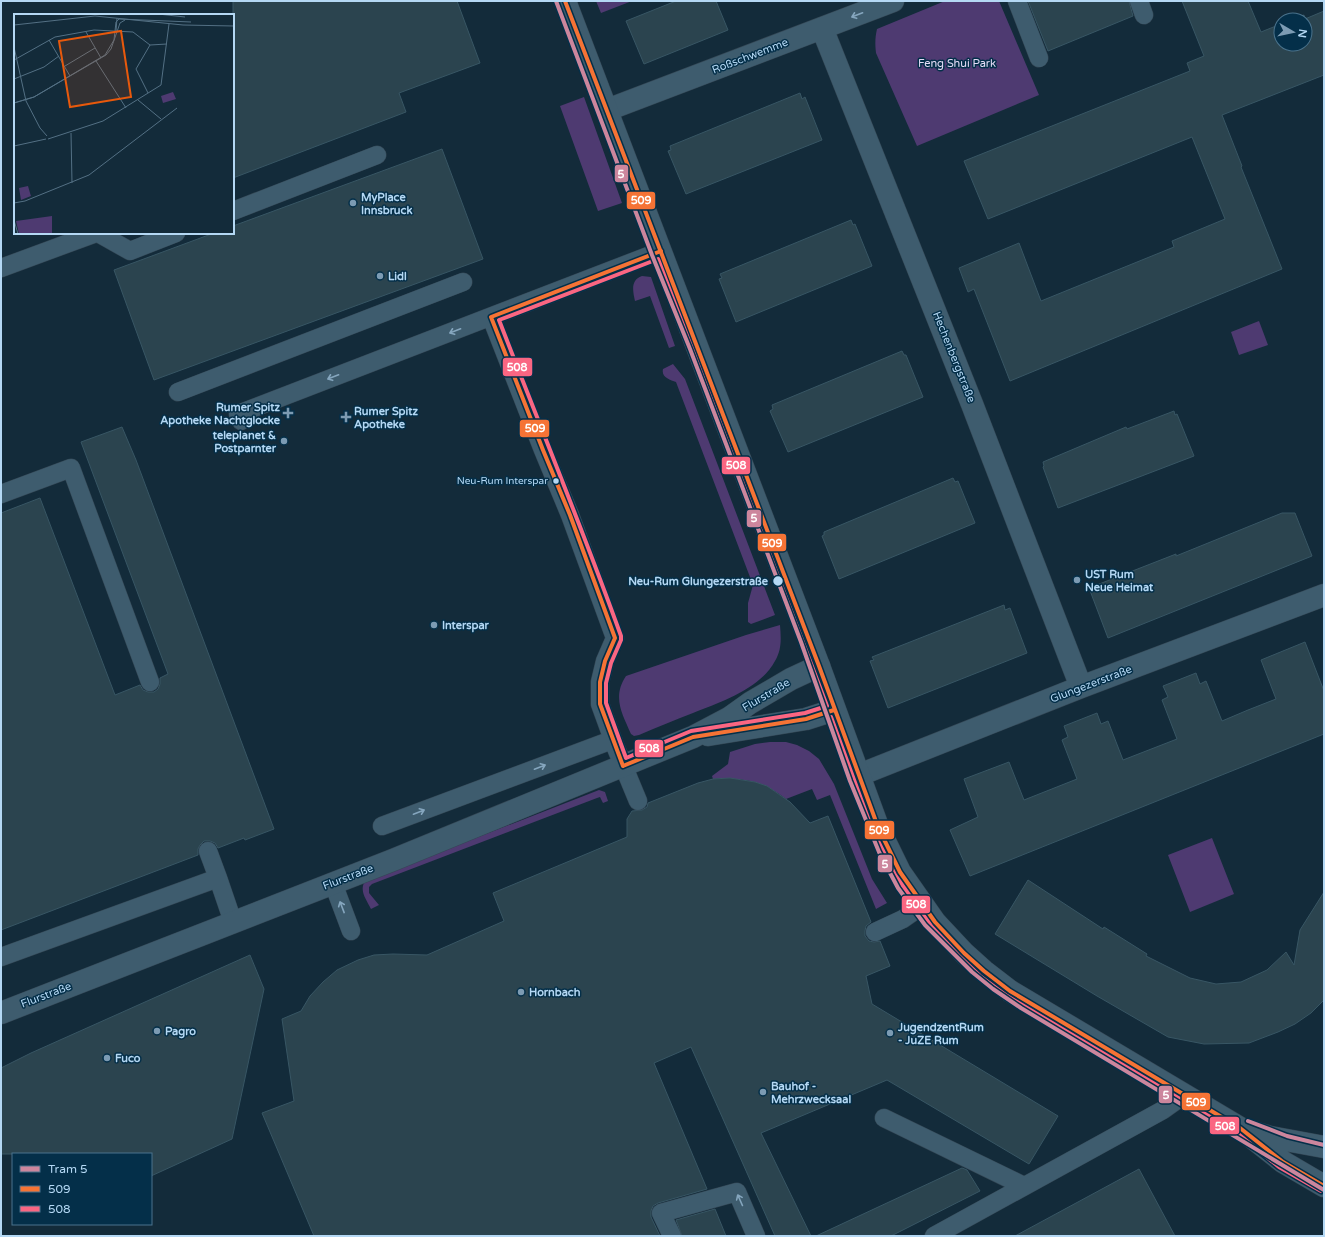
<svg xmlns="http://www.w3.org/2000/svg" width="1325" height="1237" viewBox="0 0 1325 1237" font-family="'Varela Round',sans-serif">
<rect width="100%" height="100%" fill="#132b3a"/>
<path fill="#4e3a71" d="M 596,1 L 632,1 L 601,13 Z
M 945,1 L 999,1 L 1039,95 L 917,146 L 876,53 C 875,44 875,38 877,29 Z
M 584,97 L 622,203 L 598,211 L 560,106 Z
M 642,276 L 651,277 L 675,346 L 669,348 L 650,296 L 635,301 C 633,292 630,280 642,276 Z
M 1259,321 L 1268,345 L 1239,355 L 1231,332 Z
M 673,364 L 685,379 L 775,615 L 751,624 L 748,622 L 748,603 L 753,585 L 676,382 C 670,380 661,377 663,369 Z
M 780,625 C 781,638 782,649 775,661 C 760,689 721,702 693,713 C 675,720 657,727 639,735 L 634,736 L 631,734 C 622,713 612,697 626,676 L 746,635 Z
M 770,742 L 786,742 L 797,745 L 809,751 L 819,759 L 834,784 L 872,879 L 887,903 L 876,909 L 830,795 L 817,800 L 812,789 L 786,799 C 763,781 742,777 713,779 L 712,776 L 728,764 L 730,752 L 755,744 Z
M 599,790 L 605,792 L 608,801 L 603,803 L 600,797 L 597,798 L 372,884 L 369,887 L 369,893 L 379,905 L 371,909 C 366,899 359,891 365,881 Z
M 1212,838 L 1234,894 L 1190,912 L 1168,855 Z"/>
<path fill="#2b444f" stroke="#385664" d="M 233,1 L 457,1 L 480,63 L 399,93 L 406,112 L 233,178 Z
M 676,1 L 716,1 L 728,30 L 644,64 L 626,21 Z
M 1028,1 L 1129,1 L 1133,16 L 1048,51 Z
M 1182,1 L 1248,1 L 1261,32 L 1281,24 L 1281,44 L 1305,44 L 1305,20 L 1291,20 L 1304,15 L 1305,19 L 1324,11 L 1324,75 L 1222,115 L 1242,166 L 1241,167 L 1282,269 L 1010,381 L 974,289 L 968,292 L 959,268 L 1019,243 L 1041,301 L 1174,247 L 1172,241 L 1225,219 L 1192,137 L 988,219 L 964,161 L 1190,71 L 1187,63 L 1204,56 Z
M 800,93 L 802,99 L 805,97 L 822,140 L 686,194 L 668,151 L 671,150 L 670,146 Z
M 442,149 L 483,259 L 154,380 L 114,270 L 214,233 L 233,233 L 233,226 Z
M 851,220 L 853,225 L 855,224 L 872,266 L 736,322 L 719,279 L 722,278 L 720,274 Z
M 902,351 L 904,355 L 906,355 L 923,397 L 788,452 L 770,411 L 773,409 L 772,405 Z
M 1174,411 L 1175,415 L 1177,414 L 1194,456 L 1058,508 L 1043,467 L 1044,466 L 1043,462 L 1126,427 L 1127,429 Z
M 122,427 L 136,460 L 274,829 L 245,840 L 244,838 L 218,848 L 215,843 L 210,841 L 204,841 L 200,845 L 198,849 L 198,855 L 1,930 L 1,513 L 40,498 L 115,695 L 140,685 L 143,690 L 148,692 L 154,692 L 158,689 L 160,684 L 160,678 L 168,674 L 81,442 Z
M 953,478 L 955,482 L 958,481 L 975,523 L 839,579 L 822,536 L 824,535 L 824,532 Z
M 1282,513 L 1295,513 L 1312,556 L 1108,638 L 1089,588 L 1176,554 L 1176,556 Z
M 1004,605 L 1005,610 L 1010,608 L 1027,653 L 888,708 L 870,661 L 874,660 L 872,657 Z
M 1305,642 L 1324,691 L 1324,734 L 970,876 L 950,830 L 978,817 L 964,779 L 1009,762 L 1024,800 L 1077,779 L 1062,740 L 1068,737 L 1064,726 L 1097,713 L 1101,724 L 1108,721 L 1123,760 L 1177,739 L 1162,700 L 1168,697 L 1163,686 L 1196,673 L 1200,684 L 1206,681 L 1222,721 L 1248,710 L 1276,699 L 1261,660 Z
M 730,778 L 755,782 L 767,786 L 790,802 L 810,823 L 828,816 L 871,922 L 866,926 L 865,931 L 865,936 L 869,941 L 874,942 L 880,941 L 890,966 L 866,976 L 872,1004 L 1058,1116 L 1029,1164 L 887,1080 L 761,1133 L 811,1236 L 775,1236 L 691,1047 L 654,1063 L 707,1189 L 658,1203 L 653,1206 L 651,1211 L 651,1217 L 660,1236 L 314,1236 L 262,1113 L 294,1101 L 282,1019 L 301,1011 L 310,996 L 323,982 L 337,970 L 358,960 L 374,955 L 393,954 L 427,955 L 504,921 L 493,893 L 627,837 L 627,819 L 632,811 L 642,810 L 647,807 L 648,803 L 698,783 L 713,779 Z
M 1028,880 L 1103,929 L 1104,927 L 1147,954 L 1146,956 L 1190,978 L 1216,984 L 1241,982 L 1267,970 L 1286,952 L 1294,965 L 1300,930 L 1324,892 L 1324,1000 L 1311,1013 L 1295,1024 L 1278,1032 L 1249,1043 L 1204,1044 L 1168,1037 L 1097,996 L 995,934 Z
M 250,955 L 264,989 L 232,1139 L 151,1176 L 151,1154 L 1,1154 L 1,1068 L 31,1053 Z
M 962,1168 L 967,1170 L 980,1191 L 891,1236 L 816,1236 Z
M 1139,1169 L 1175,1236 L 1015,1236 Z
M 715,1209 L 726,1236 L 682,1236 L 676,1220 Z"/>
<g fill="none" stroke-linecap="round" stroke-linejoin="round">
<g stroke="#344755" stroke-width="19">
<path id="service" d="M 1017,1 L 1039,58
M 1139,1 L 1144,15
M 233,211 L 377,155
M 98,233 L 130,251 L 176,233
M 1,268 L 96,233
M 491,317 L 543,450 L 570,515 L 615,638 L 605,661 L 600,682 L 600,704 L 616,748 L 638,801
M 178,392 L 463,282
M 241,421 L 238,414 L 661,251
M 1,494 L 71,468 L 150,682
M 382,826 L 612,740
M 208,851 L 218,878
M 333,883 L 351,931
M 875,932 L 903,919 L 923,905
M 1,957 L 218,878 L 233,922
M 884,1118 L 1024,1186
M 672,1236 L 661,1213 L 737,1192 L 756,1236
M 934,1236 L 1163,1110 L 1184,1095"/>
</g>
<g stroke="#344755" stroke-width="23">
<path id="minor" d="M 822,28 L 972,404 L 1081,687
M 607,110 L 893,1
M 708,735 L 806,719 L 834,710
M 859,775 L 1081,687 L 1324,595
M 1,1013 L 393,860 L 693,737 L 729,718 L 750,703 L 791,679 L 819,666"/>
</g>
<g stroke="#344755" stroke-width="23">
<path id="tertiary" d="M 565,1 L 819,666 L 878,827 L 900,872 L 935,922 L 964,953 L 984,971 L 1010,991 L 1240,1128 L 1283,1162 L 1324,1186
M 1249,1131 L 1270,1137 L 1324,1147"/>
</g>
<use href="#service" stroke="#3e5c6e" stroke-width="18"/>
<use href="#minor" stroke="#3e5c6e" stroke-width="22"/>
<use href="#tertiary" stroke="#3e5c6e" stroke-width="22"/>
<g stroke="#042f49" stroke-width="7">
<path id="bus-1" d="M 565,1 L 819,666 L 878,827 L 900,872 L 935,922 L 964,953 L 984,971 L 1010,991 L 1240,1128 L 1283,1162 L 1324,1186
M 491,317 L 543,450 L 570,515 L 615,638 L 605,661 L 600,682 L 600,704 L 623,766
M 491,317 L 661,251
M 623,766 L 693,737 L 806,719 L 834,710"/>
</g>
<g stroke="#042f49" stroke-width="7">
<path id="bus-2" d="M 658,259 L 827,706 L 805,713 L 691,731 L 626,758 L 606,703 L 606,683 L 611,663 L 621,640 L 621,636 C 583,530 540,426 499,320 Z
M 831,717 L 872,829 L 895,875 L 931,926 L 960,957 L 980,976 L 1007,996 L 1237,1133 L 1279,1167 L 1321,1191"/>
</g>
<use href="#bus-1" stroke="#f57335" stroke-width="4"/>
<use href="#bus-2" stroke="#fa6682" stroke-width="4"/>
<g stroke="#042f49" stroke-width="7">
<path id="tram-1" d="M 556,1 L 652,255 L 690,349 L 801,642 L 850,781 L 879,852 L 898,888 L 925,925 L 972,972 L 993,989 L 1021,1008 L 1324,1190
M 1248,1121 L 1287,1136 L 1324,1145"/>
</g>
<use href="#tram-1" stroke="#cc869d" stroke-width="4"/>
</g>
<defs><path id="oneway-shaft" d="M-6 0H5M1.5-3L5.5 0L1.5 3" fill="none" stroke-width="1.6" stroke-linecap="round" stroke-linejoin="round"/></defs>
<g stroke="#85a6be">
<use href="#oneway-shaft" transform="translate(857 15) rotate(159)"/>
<use href="#oneway-shaft" transform="translate(455 331) rotate(159)"/>
<use href="#oneway-shaft" transform="translate(333 377) rotate(159)"/>
<use href="#oneway-shaft" transform="translate(540 767) rotate(-21)"/>
<use href="#oneway-shaft" transform="translate(419 812) rotate(-21)"/>
<use href="#oneway-shaft" transform="translate(342 907) rotate(-111)"/>
<use href="#oneway-shaft" transform="translate(740 1200) rotate(-114)"/>
</g>
<g fill="#7c9bb3" stroke="#042f49" stroke-width="1.5">
<circle cx="353" cy="203" r="4"/>
<circle cx="380" cy="276" r="4"/>
<path d="M286 407h4v4h4v4h-4v4h-4v-4h-4v-4h4z"/>
<path d="M344 411h4v4h4v4h-4v4h-4v-4h-4v-4h4z"/>
<circle cx="284" cy="441" r="4"/>
<circle cx="1077" cy="580" r="4"/>
<circle cx="434" cy="625" r="4"/>
<circle cx="521" cy="992" r="4"/>
<circle cx="157" cy="1031" r="4"/>
<circle cx="890" cy="1033" r="4"/>
<circle cx="107" cy="1058" r="4"/>
<circle cx="763" cy="1092" r="4"/>
</g>
<g fill="#b4d8f4" stroke="#042f49" stroke-width="1.5">
<circle cx="556" cy="481" r="3.5"/>
<circle cx="778" cy="581" r="5.5"/>
</g>
<g text-anchor="middle" dominant-baseline="central" stroke-width="3" stroke-linejoin="round" paint-order="stroke">
<g font-size="10" fill="#b4d8f4" stroke="#042f49" text-anchor="end">
<text x="548" y="481">Neu-Rum Interspar</text>
</g>
<g font-size="11" fill="#b4d8f4" stroke="#042f49">
<text transform="translate(750 56) rotate(-21)">Roßschwemme</text>
<text transform="translate(954 357) rotate(68)">Hechenbergstraße</text>
<text transform="translate(1091 684) rotate(-21)">Glungezerstraße</text>
<text transform="translate(766 695) rotate(-31)">Flurstraße</text>
<text transform="translate(348 877) rotate(-21)">Flurstraße</text>
<text transform="translate(46 995) rotate(-21)">Flurstraße</text>
</g>
<g font-size="11" fill="#e5dcf7" stroke="#042f49">
<text x="957" y="63">Feng Shui Park</text>
</g>
<g font-size="11" font-weight="bold" fill="#b4d8f4" stroke="#042f49" text-anchor="start">
<text x="361" y="197">MyPlace<tspan x="361" dy="13">Innsbruck</tspan></text>
<text x="388" y="276">Lidl</text>
<text x="280" y="407" text-anchor="end">Rumer Spitz<tspan x="280" dy="13">Apotheke Nachtglocke</tspan></text>
<text x="354" y="411">Rumer Spitz<tspan x="354" dy="13">Apotheke</tspan></text>
<text x="276" y="435" text-anchor="end">teleplanet &amp;<tspan x="276" dy="13">Postparnter</tspan></text>
<text x="1085" y="574">UST Rum<tspan x="1085" dy="13">Neue Heimat</tspan></text>
<text x="442" y="625">Interspar</text>
<text x="529" y="992">Hornbach</text>
<text x="898" y="1027">JugendzentRum<tspan x="898" dy="13">- JuZE Rum</tspan></text>
<text x="165" y="1031">Pagro</text>
<text x="115" y="1058">Fuco</text>
<text x="771" y="1086">Bauhof -<tspan x="771" dy="13">Mehrzwecksaal</tspan></text>
</g>
<g font-size="11" font-weight="bold" fill="#b4d8f4" stroke="#042f49" text-anchor="end">
<text x="768" y="581">Neu-Rum Glungezerstraße</text>
</g>
</g>
<g transform="translate(14 14)">
<rect width="220" height="220" fill="#132b3a"/>
<path d="M 159,78 L 162,85 L 149,89 L 147,82 ZM 14,172 L 16,179 L 11,181 L 16,179 L 17,182 L 7,186 L 5,174 ZM 38,202 L 38,220 L 5,220 L 2,207 Z" fill="#4e3a71"/>
<path fill="none" stroke="#537084" stroke-width="1" d="M 144,0 L 171,3M 0,11 L 81,2 L 169,11 L 220,12M 102,17 L 103,4M 72,18 L 87,44M 35,26 L 56,62M 0,33 L 12,87 L 26,114 L 33,122M 0,46 L 41,23 L 80,16 L 119,18 L 136,31 L 153,30M 82,47 L 112,94M 51,52 L 81,34M 0,65 L 30,53 L 45,42M 134,79 L 122,55 L 136,31M 124,86 L 147,105M 0,89 L 20,83 L 92,41 L 97,35 L 106,9 L 111,6M 0,89 L 20,83 L 91,41 L 100,26 L 102,8 L 105,5 L 177,8M 57,119 L 58,169M 34,125 L 89,107 L 147,71 L 155,10M 0,132 L 32,125M 0,189 L 11,187 L 75,161 L 163,94M 0,206 L 4,220"/>
<path fill="#e8590c" fill-opacity="0.15" stroke="#e8590c" stroke-width="2" d="M 107,17 L 117,83 L 56,93 L 45,27 Z"/>
<rect width="220" height="220" fill="none" stroke="#b4d8f4" stroke-width="2"/>
</g>
<g stroke="#042f49" stroke-width="1.5">
<rect x="614" y="164" width="15" height="19" rx="4" fill="#cc869d"/>
<rect x="626" y="191" width="30" height="19" rx="4" fill="#f57335"/>
<rect x="502" y="357" width="31" height="20" rx="4" fill="#fa6682"/>
<rect x="519" y="419" width="31" height="19" rx="4" fill="#f57335"/>
<rect x="721" y="456" width="30" height="19" rx="4" fill="#fa6682"/>
<rect x="746" y="509" width="16" height="19" rx="4" fill="#cc869d"/>
<rect x="757" y="533" width="30" height="19" rx="4" fill="#f57335"/>
<rect x="634" y="739" width="30" height="19" rx="4" fill="#fa6682"/>
<rect x="864" y="820" width="31" height="20" rx="4" fill="#f57335"/>
<rect x="877" y="854" width="16" height="19" rx="4" fill="#cc869d"/>
<rect x="901" y="895" width="30" height="19" rx="4" fill="#fa6682"/>
<rect x="1158" y="1085" width="15" height="19" rx="4" fill="#cc869d"/>
<rect x="1181" y="1092" width="30" height="19" rx="4" fill="#f57335"/>
<rect x="1209" y="1116" width="31" height="19" rx="4" fill="#fa6682"/>
</g>
<g font-size="11" text-anchor="middle" font-weight="bold" fill="#fff">
<text x="621" y="178">5</text>
<text x="641" y="204">509</text>
<text x="517" y="371">508</text>
<text x="535" y="432">509</text>
<text x="736" y="469">508</text>
<text x="754" y="522">5</text>
<text x="772" y="547">509</text>
<text x="649" y="752">508</text>
<text x="879" y="834">509</text>
<text x="885" y="868">5</text>
<text x="916" y="908">508</text>
<text x="1166" y="1099">5</text>
<text x="1196" y="1106">509</text>
<text x="1225" y="1130">508</text>
</g>
<rect width="1325" height="1237" fill="none" stroke="#b4d8f4" stroke-width="4"/>
<rect x="12" y="1153" width="140" height="72" fill="#042f49" stroke="#4a738d"/>
<rect x="20" y="1166" width="20" height="6" fill="#cc869d" stroke="#4a738d"/>
<text x="48" y="1173" font-size="12" fill="#b4d8f4">Tram 5</text>
<rect x="20" y="1186" width="20" height="6" fill="#f57335" stroke="#4a738d"/>
<text x="48" y="1193" font-size="12" fill="#b4d8f4">509</text>
<rect x="20" y="1206" width="20" height="6" fill="#fa6682" stroke="#4a738d"/>
<text x="48" y="1213" font-size="12" fill="#b4d8f4">508</text>
<g transform="translate(1293 32) rotate(99)"><circle r="19" fill="#042f49" stroke="#4a738d"/>
<path d="M0-3L7 15L0 10L-7 15Z" fill="#7c9bb3"/>
<text y="-6" font-size="11" font-weight="bold" text-anchor="middle" fill="#b4d8f4">N</text>
</g>
</svg>
